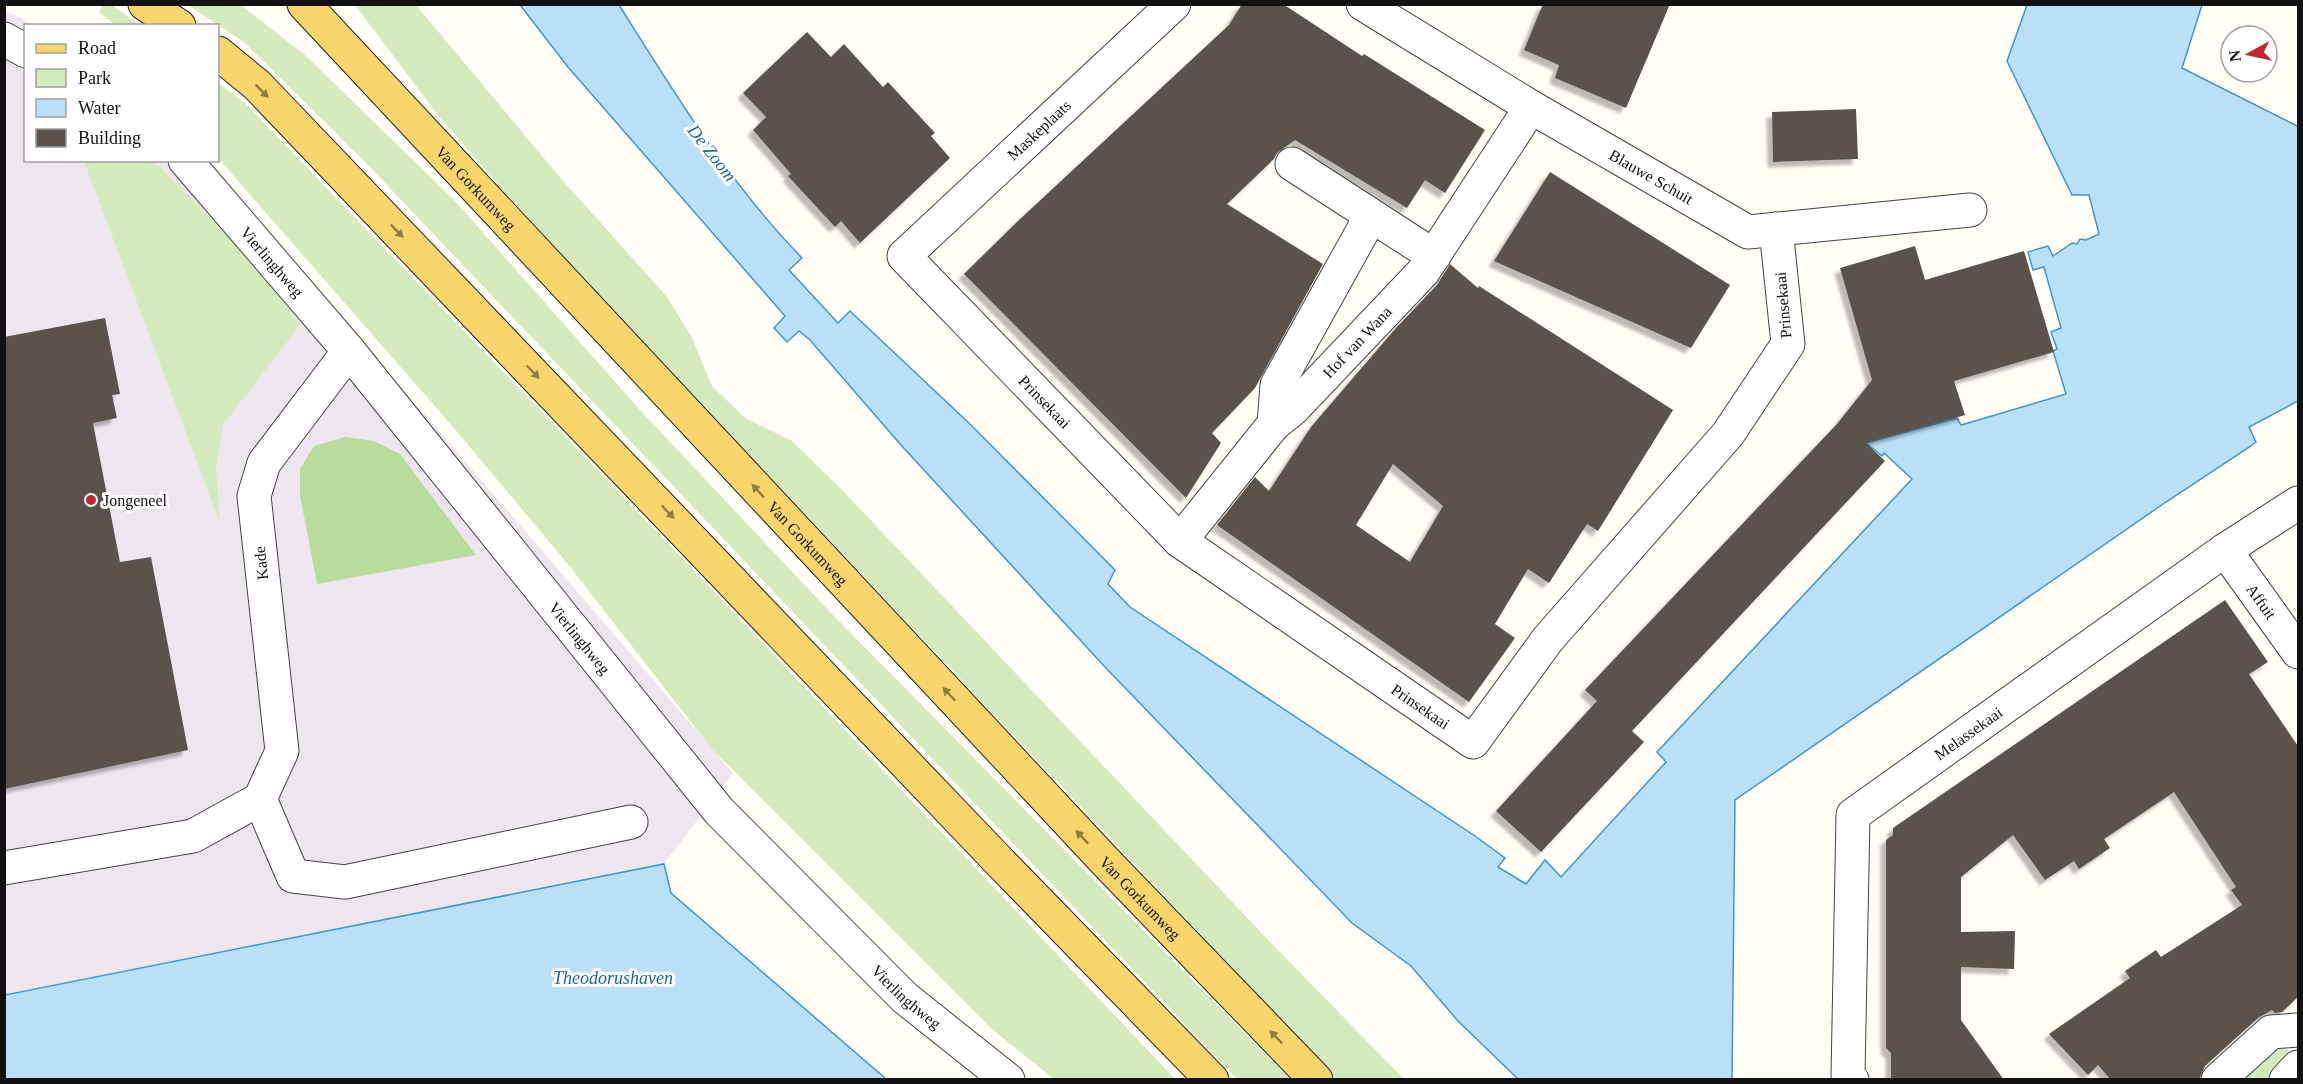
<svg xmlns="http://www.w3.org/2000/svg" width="2303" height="1084" viewBox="0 0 2303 1084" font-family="'Times New Roman',serif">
<defs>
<filter id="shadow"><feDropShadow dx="-5.5" dy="5.5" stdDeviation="1.5" flood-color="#0004"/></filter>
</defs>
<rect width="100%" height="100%" fill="#fffdf5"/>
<path fill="#eee6ef" d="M 4,11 L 20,17 L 30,25 L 26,26 L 26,160 L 192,161 L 242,202 L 733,773 L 664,864 L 5,995 Z"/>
<path fill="#d5ebbd" d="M 103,5 L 112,5 L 140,25 L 115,25 L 99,12 Z
M 188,5 L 241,5 L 305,55 L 455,201 L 640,410 L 831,613 L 1290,1079 L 1237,1079 L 366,163 L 244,42 Z
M 355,5 L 416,5 L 558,175 L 667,297 L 692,338 L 712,386 L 745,418 L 792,441 L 845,493 L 1273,945 L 1404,1079 L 1337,1079 L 792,500 L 622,327 L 441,119 Z
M 218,83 L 244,102 L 687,563 L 1175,1079 L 1054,1079 L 994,1031 L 712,749 L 571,568 L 454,428 L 218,158 Z
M 84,161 L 149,161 L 161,168 L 260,269 L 300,325 L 223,425 L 216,468 L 220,523 Z
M 2281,1043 L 2296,1058 L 2274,1079 L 2231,1080 Z"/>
<path fill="#b9dc9c" d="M 345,437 L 374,441 L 400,454 L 476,555 L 317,584 L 300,495 L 300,469 L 314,446 Z"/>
<path fill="#b9e0f7" stroke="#3f96cf" stroke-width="1.5" d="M 520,5 L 619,5 C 674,92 729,183 802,258 L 789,270 L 838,323 L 850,311 L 971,425 L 1115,570 L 1108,584 L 1130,607 L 1475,836 L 1505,858 L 1498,867 L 1526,884 L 1545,860 L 1561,877 L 1666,762 L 1657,752 L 1912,479 L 1884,453 L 1882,456 L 1866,443 L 1957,418 L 1961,425 L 2066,394 L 2053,351 L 2057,349 L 2051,332 L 2061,328 L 2044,267 L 2033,270 L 2028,252 L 2048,246 L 2053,256 L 2072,243 L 2077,244 L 2080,239 L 2086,240 L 2099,234 L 2089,195 L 2072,195 L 2007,61 L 2027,5 L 2202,5 L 2182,68 L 2297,126 L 2298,124 L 2298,401 L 2249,427 L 2256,442 L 2251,446 L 2166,502 L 1735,800 L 1732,1079 L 1518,1079 L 1458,1021 L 1411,966 L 1352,923 L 1104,666 L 901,445 L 810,340 L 799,331 L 787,342 L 774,328 L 785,316 L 568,67 Z
M 664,864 L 671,893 L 886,1079 L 5,1079 L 5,995 Z"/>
<path fill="#5a524d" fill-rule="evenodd" filter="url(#shadow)" d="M 1242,4 L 1283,4 L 1362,56 L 1364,54 L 1485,130 L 1445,193 L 1425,180 L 1407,208 L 1295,140 L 1277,153 L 1274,159 L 1227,204 L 1323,264 L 1255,388 L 1212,433 L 1221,443 L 1186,498 L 964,274 L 1018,221 L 1229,25 Z
M 1543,4 L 1670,4 L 1626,108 L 1555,78 L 1559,65 L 1524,50 Z
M 807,32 L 831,57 L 844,44 L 883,87 L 888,82 L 935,133 L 931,136 L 950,158 L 860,243 L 841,221 L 835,227 L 788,176 L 791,174 L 753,130 L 766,117 L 743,93 Z
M 1856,109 L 1858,159 L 1773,162 L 1772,112 Z
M 1550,172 L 1730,285 L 1691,348 L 1494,261 Z
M 1915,246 L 1925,280 L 2024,251 L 2054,352 L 1954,381 L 1965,415 L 1866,443 L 1885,461 L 1632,731 L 1644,742 L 1541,852 L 1496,811 L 1597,701 L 1585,690 L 1837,424 L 1872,380 L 1840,268 Z
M 1450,264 L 1478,288 L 1479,286 L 1673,410 L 1598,531 L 1587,524 L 1549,583 L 1528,569 L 1495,624 L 1515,638 L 1469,702 L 1217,525 L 1255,477 L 1269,491 L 1311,427 L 1396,328 L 1437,285 ZM 1393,464 L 1443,506 L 1410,562 L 1356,525 Z
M 105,318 L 120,394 L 112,395 L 117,418 L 93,423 L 120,562 L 151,557 L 188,750 L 4,789 L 4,337 Z
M 2225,600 L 2268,662 L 2249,674 L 2298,746 L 2298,997 L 2282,1012 L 2275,1013 L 2272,1010 L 2258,1018 L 2205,1066 L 2199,1080 L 2111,1080 L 2098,1065 L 2088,1075 L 2049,1034 L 2130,978 L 2125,971 L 2156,950 L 2161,957 L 2242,905 L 2231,890 L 2236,887 L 2174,792 L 2104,839 L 2110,848 L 2079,869 L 2074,861 L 2045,880 L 2013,835 L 1961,877 L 1961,932 L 2015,931 L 2014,969 L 1961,967 L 1961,1020 L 2004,1080 L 1891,1080 L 1891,1053 L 1886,1048 L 1886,840 L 1893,835 L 1893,828 Z"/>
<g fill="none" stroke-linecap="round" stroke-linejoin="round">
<g stroke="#444" stroke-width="35">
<g id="minor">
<path id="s1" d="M 1174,4 L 904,256 L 1180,541 L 1473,742 L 1548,639 L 1728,434 L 1788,344 L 1776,229"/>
<path id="s2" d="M 1363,4 L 1531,107 L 1748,232 L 1970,210"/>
<path d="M 4,39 L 26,51"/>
<path id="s3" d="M 185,160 L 349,351 L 719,811 L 905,998 L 1008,1080"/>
<path d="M 1292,164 L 1434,256"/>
<path d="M 1274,424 L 1277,385 L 1371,216"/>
<path id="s4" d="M 1180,541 L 1274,424 L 1293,409 L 1423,272 L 1531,107"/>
<path id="s5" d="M 2225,550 L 2298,652"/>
<path d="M 260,799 L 293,876 L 345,882 L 631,822"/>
<path d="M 4,868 L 193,836 L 260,799 L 282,751 L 254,496 L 264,463 L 349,351"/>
<path id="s6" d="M 1852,1080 L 1848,1076 L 1853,815 L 2225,550 L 2298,503"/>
<path d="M 2218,1080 L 2271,1032 L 2298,1030"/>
<path d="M 2286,1080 L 2298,1067"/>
</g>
</g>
<g stroke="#222" stroke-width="35">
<g id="major">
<path d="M 145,4 L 179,26"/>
<path id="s7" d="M 304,4 L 1104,860 L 1316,1080"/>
<path d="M 218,53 L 257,85 L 995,857 L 1212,1080"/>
</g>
</g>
<use href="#minor" stroke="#fff" stroke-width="33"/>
<use href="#major" stroke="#f9d66b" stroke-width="33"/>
</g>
<defs><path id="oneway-solid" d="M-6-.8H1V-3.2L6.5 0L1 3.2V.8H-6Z" transform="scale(1.5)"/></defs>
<g fill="#917d42">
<use href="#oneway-solid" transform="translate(262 91) rotate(45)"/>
<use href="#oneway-solid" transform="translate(397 231) rotate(46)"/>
<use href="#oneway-solid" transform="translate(533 372) rotate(46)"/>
<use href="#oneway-solid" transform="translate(758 491) rotate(-133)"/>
<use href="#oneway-solid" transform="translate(668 512) rotate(46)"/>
<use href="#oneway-solid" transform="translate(949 694) rotate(-133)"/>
<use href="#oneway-solid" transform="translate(1082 837) rotate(-133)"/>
<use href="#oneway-solid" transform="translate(1276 1037) rotate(-134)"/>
</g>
<circle fill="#c4262e" stroke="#fff" stroke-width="2" cx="91" cy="500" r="6"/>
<g text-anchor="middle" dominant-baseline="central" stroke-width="6" stroke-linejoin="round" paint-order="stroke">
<g font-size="16" fill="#111" stroke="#fff">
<text transform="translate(1039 130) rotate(-43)">Maskeplaats</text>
<text stroke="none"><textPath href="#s2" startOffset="336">Blauwe Schuit</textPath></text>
<text stroke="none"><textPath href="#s7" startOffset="252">Van Gorkumweg</textPath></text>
<text stroke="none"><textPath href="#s3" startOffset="134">Vierlinghweg</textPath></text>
<text transform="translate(1783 305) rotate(-95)">Prinsekaai</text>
<text stroke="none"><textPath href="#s4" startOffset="267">Hof van Wana</textPath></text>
<text stroke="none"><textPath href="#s1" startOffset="572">Prinsekaai</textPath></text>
<text stroke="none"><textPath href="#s7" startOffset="738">Van Gorkumweg</textPath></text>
<text transform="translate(261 563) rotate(-96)">Kade</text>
<text stroke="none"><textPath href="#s5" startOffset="63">Affuit</textPath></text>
<text stroke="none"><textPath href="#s3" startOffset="620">Vierlinghweg</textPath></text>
<text stroke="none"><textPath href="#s1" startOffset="1058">Prinsekaai</textPath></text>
<text stroke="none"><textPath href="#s6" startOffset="408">Melassekaai</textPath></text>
<text stroke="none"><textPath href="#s7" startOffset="1224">Van Gorkumweg</textPath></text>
<text stroke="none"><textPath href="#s3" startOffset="1106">Vierlinghweg</textPath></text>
</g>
<g font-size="16" fill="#111" stroke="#fff" text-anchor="start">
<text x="103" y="500">Jongeneel</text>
</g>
<g font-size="18" font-style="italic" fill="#1768a6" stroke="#fff">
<text transform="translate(712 153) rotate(52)">De Zoom</text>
<text x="613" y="978">Theodorushaven</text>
</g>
</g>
<rect width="2303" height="1084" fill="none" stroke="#111111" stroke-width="12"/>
<rect x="24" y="24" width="195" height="138" fill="#ffffff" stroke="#a0a0a0" stroke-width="1.5"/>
<rect x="36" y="44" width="30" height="9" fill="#f9d66b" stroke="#a0a0a0" stroke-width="1.5"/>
<text x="78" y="54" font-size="18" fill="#111111">Road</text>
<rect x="36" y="69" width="30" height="18" fill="#d5ebbd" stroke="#a0a0a0" stroke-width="1.5"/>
<text x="78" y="84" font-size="18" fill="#111111">Park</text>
<rect x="36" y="99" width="30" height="18" fill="#b9e0f7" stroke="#a0a0a0" stroke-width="1.5"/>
<text x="78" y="114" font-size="18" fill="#111111">Water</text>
<rect x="36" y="129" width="30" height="18" fill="#5a524d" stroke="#a0a0a0" stroke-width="1.5"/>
<text x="78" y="144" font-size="18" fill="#111111">Building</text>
<g transform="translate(2249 54) rotate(262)"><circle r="28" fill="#ffffff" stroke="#a0a0a0" stroke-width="1.5"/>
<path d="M0-4.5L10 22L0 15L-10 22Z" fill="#c4262e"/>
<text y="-9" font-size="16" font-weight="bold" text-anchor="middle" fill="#111111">N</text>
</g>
</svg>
